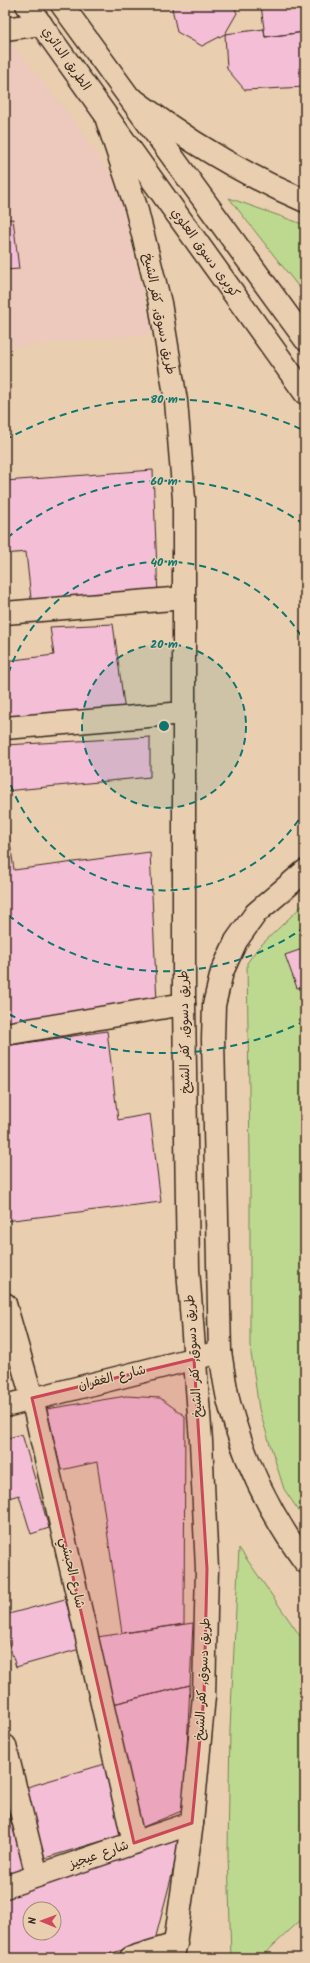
<svg xmlns="http://www.w3.org/2000/svg" width="310" height="1963" viewBox="0 0 310 1963" font-family="Kalam,'Playpen Sans Arabic',sans-serif">
<rect width="100%" height="100%" fill="#e9ceb0"/>
<filter id="ink" filterUnits="userSpaceOnUse"><feTurbulence type="fractalNoise" baseFrequency=".025" numOctaves="2"/><feDisplacementMap in="SourceGraphic" scale="8" xChannelSelector="R" yChannelSelector="G"/><feConvolveMatrix kernelMatrix="1 2 1 2 8 2 1 2 1" color-interpolation-filters="sRGB"/></filter>
<g filter="url(#ink)">
<path fill="#ecc9bc" d="M 5,35 L 77,125 L 117,183 L 153,334 L 5,347 Z"/>
<path fill="#bdd990" stroke="#7c8257" d="M 229,198 L 305,225 L 305,295 Z
M 305,903 L 305,1520 L 284,1489 L 259,1409 L 250,1346 L 250,1154 L 247,963 L 258,948 Z
M 239,1548 L 305,1643 L 305,1916 L 260,1958 L 231,1958 L 228,1853 L 230,1729 Z"/>
<path fill="#f4bed7" stroke="#3b2a1e" fill-rule="evenodd" d="M 173,5 L 233,5 L 237,13 L 225,34 L 202,46 L 177,32 L 172,8 Z
M 261,5 L 305,5 L 305,32 L 265,37 Z
M 264,29 L 265,37 L 305,32 L 305,87 L 245,90 L 227,69 L 225,34 Z
M 13,219 L 19,269 L 5,270 L 5,220 Z
M 153,470 L 158,597 L 32,608 L 26,552 L 5,554 L 5,481 Z
M 113,624 L 125,712 L 5,720 L 5,661 L 54,655 L 50,627 Z
M 150,737 L 150,777 L 5,791 L 5,745 Z
M 5,808 L 14,870 L 150,852 L 157,1003 L 5,1028 Z
M 305,948 L 305,986 L 297,988 L 285,955 Z
M 107,1031 L 118,1120 L 150,1114 L 161,1202 L 5,1221 L 5,1046 Z
M 126,1396 L 160,1398 L 185,1416 L 184,1624 L 122,1633 L 97,1462 L 61,1470 L 47,1409 Z
M 22,1434 L 49,1528 L 31,1534 L 19,1495 L 5,1499 L 5,1439 Z
M 65,1599 L 80,1649 L 16,1667 L 5,1631 L 5,1615 Z
M 193,1623 L 190,1685 L 109,1705 L 97,1637 Z
M 190,1685 L 184,1810 L 138,1829 L 109,1705 Z
M 108,1763 L 129,1833 L 45,1858 L 24,1788 Z
M 5,1802 L 26,1872 L 5,1878 Z
M 182,1836 L 155,1940 L 96,1958 L 5,1958 L 5,1896 ZM 30,1909 L 54,1909 L 54,1933 L 30,1933 Z"/>
<g fill="none" stroke-linecap="round" stroke-linejoin="round">
<g stroke="#3b2a1e" stroke-width="25">
<path id="minor" d="M 5,29 L 41,24
M 5,613 L 184,598
M 5,728 L 184,713
M 5,1034 L 184,1004
M 5,1304 L 32,1398 L 134,1843
M 5,1406 L 220,1352
M 5,1746 L 37,1876
M 5,1887 L 192,1823
M 131,1958 L 176,1944"/>
</g>
<g stroke="#3b2a1e" stroke-width="25">
<path id="major" d="M 134,100 C 189,142 242,174 305,201
M 107,120 L 136,207 L 160,303 L 176,401 L 184,499 L 184,1004 L 188,1269 L 201,1441 L 207,1569 L 204,1696 L 192,1823 L 173,1958"/>
</g>
<g stroke="#3b2a1e" stroke-width="25">
<path id="highway" d="M 27,5 L 305,393
M 62,5 L 305,339
M 305,871 L 256,913 L 236,941 L 222,972 L 214,1005 L 213,1039 L 220,1352 C 223,1369 225,1387 229,1403 C 244,1460 270,1514 305,1562"/>
</g>
<use href="#minor" stroke="#e9ceb0" stroke-width="22"/>
<use href="#major" stroke="#e9ceb0" stroke-width="22"/>
<use href="#highway" stroke="#e9ceb0" stroke-width="22"/>
</g>
</g>
<path fill="#ca4758" fill-opacity="0.2" stroke="#ca4758" stroke-width="3" stroke-linejoin="round" d="M 194,1359 L 207,1569 L 204,1696 L 192,1823 L 134,1843 L 32,1398 Z"/>
<circle cx="164" cy="726" r="82" fill="#0f766e" fill-opacity=".12"/>
<g fill="none" stroke="#0f766e" stroke-width="2" stroke-dasharray="7 5">
<circle cx="164" cy="726" r="82"/>
<path d="M305 810A164 164 0 0 1 5 767M5 685A164 164 0 0 1 305 642"/>
<path d="M305 927A245 245 0 0 1 7 914M7 538A245 245 0 0 1 305 525"/>
<path d="M305 1021A327 327 0 0 1 5 1012M5 440A327 327 0 0 1 305 431"/>
</g>
<g text-anchor="middle" dominant-baseline="central" stroke-width="3" stroke-linejoin="round" paint-order="stroke">
<g font-size="13" fill="#3b2a1e" stroke="#e9ceb0">
<text transform="translate(66 59) rotate(55)">الطريق الدائري</text>
<text transform="translate(205 253) rotate(54)">كوبرى دسوق العلوي</text>
<text transform="translate(159 314) rotate(79)">طريق دسوق, كفر الشيخ</text>
<text transform="translate(185 1032) rotate(-91)">طريق دسوق, كفر الشيخ</text>
<text transform="translate(194 1356) rotate(-94)">طريق دسوق, كفر الشيخ</text>
<text transform="translate(112 1378) rotate(-14)">شارع الغفران</text>
<text transform="translate(72 1573) rotate(77)">شارع الحبشي</text>
<text transform="translate(203 1679) rotate(-87)">طريق دسوق, كفر الشيخ</text>
<text transform="translate(99 1855) rotate(-19)">شارع عيجيز</text>
</g>
</g>
<circle cx="164" cy="726" r="6" fill="#0f766e" stroke="#e9ceb0" stroke-width="2"/>
<g font-size="12" text-anchor="middle" font-weight="bold" fill="#0f766e" stroke="#e9ceb0" stroke-width="3" stroke-linejoin="round" paint-order="stroke">
<text x="164" y="403">80 m</text>
<text x="164" y="485">60 m</text>
<text x="164" y="566">40 m</text>
<text x="164" y="648">20 m</text>
</g>
<rect width="310" height="1963" fill="none" stroke="#e9ceb0" stroke-width="20"/>
<rect x="10" y="10" width="290" height="1943" fill="none" stroke="#3b2a1e" stroke-width="1.5" filter="url(#ink)"/>
<g transform="translate(42 1921) rotate(271)"><circle r="19" fill="#e9ceb0" stroke="#a38c76"/>
<path d="M0-3L7 15L0 10L-7 15Z" fill="#d1495b"/>
<text y="-6" font-size="11" font-weight="bold" text-anchor="middle" fill="#3b2a1e">N</text>
</g>
</svg>
